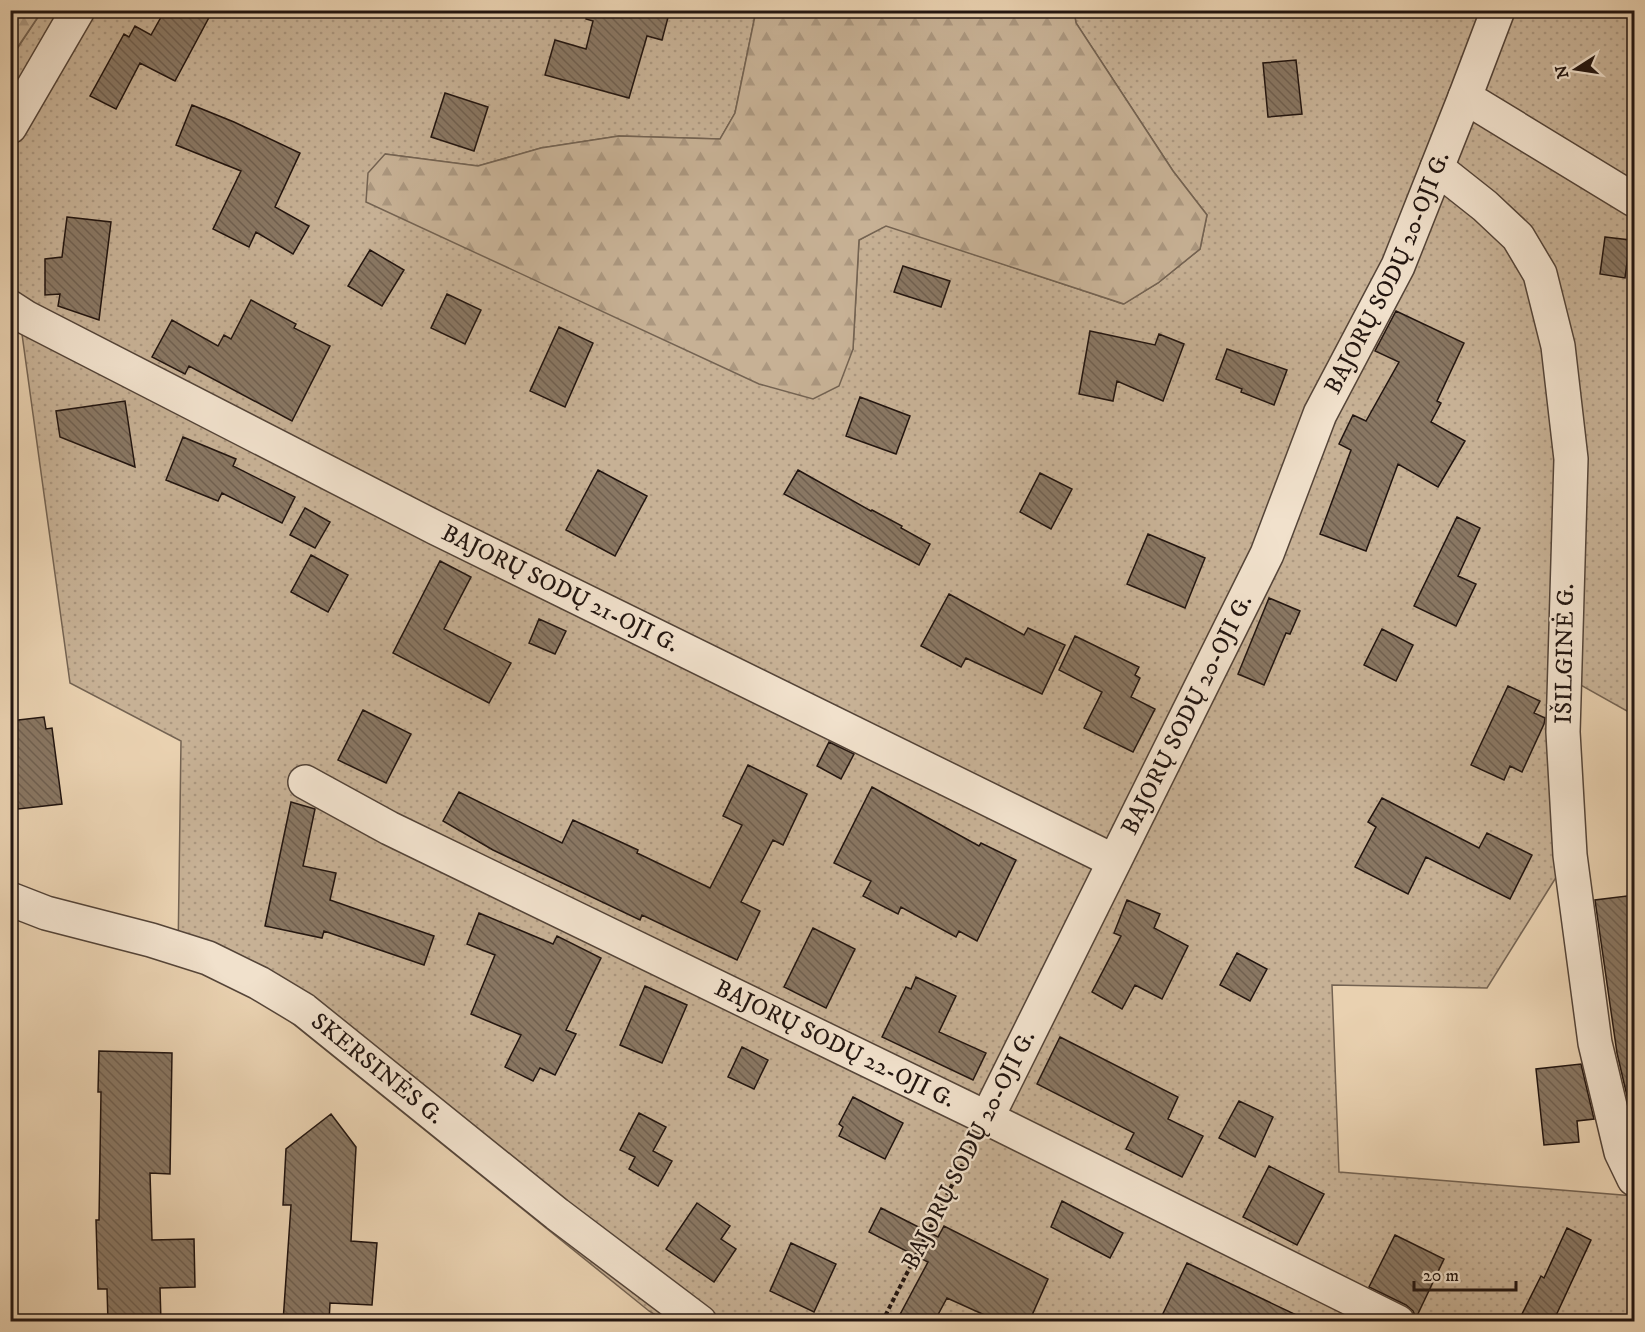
<svg xmlns="http://www.w3.org/2000/svg" width="1645" height="1332" viewBox="0 0 1645 1332" font-family="'IM FELL DW Pica',serif">
<defs>
<pattern id="grass-dots" width="8" height="8" patternUnits="userSpaceOnUse" patternTransform="scale(1.5)"><rect width="8" height="8" fill="#c7b195"/><path d="M2 2h.1M6 6h.1" fill="none" stroke="#ab977f" stroke-width="1.8" stroke-linecap="round"/></pattern>
<pattern id="forest-firs" width="22" height="20" patternUnits="userSpaceOnUse" patternTransform="scale(1.5)"><rect width="22" height="20" fill="#c7b195"/><path d="M5 1l3.5 6h-7zM16 11l3.5 6h-7z" fill="#ab977f"/></pattern>
<pattern id="building-back-hatch" width="6" height="6" patternUnits="userSpaceOnUse" patternTransform="scale(1.5)"><rect width="6" height="6" fill="#897763"/><path d="M-1 5l2 2M0 0l6 6M5-1l2 2" fill="none" stroke="#706050"/></pattern>
</defs>
<rect width="100%" height="100%" fill="#e9d1b0"/>
<filter id="stains"><feTurbulence type="fractalNoise" baseFrequency=".00333" numOctaves="4"/><feColorMatrix values="0 0 0 0 .2 0 0 0 0 .09 0 0 0 0 .02 0 0 0 .5 -.17"/></filter>
<radialGradient id="worn" r=".72"><stop offset=".6" stop-color="#630" stop-opacity="0"/><stop offset="1" stop-color="#630" stop-opacity=".3"/></radialGradient>
<path fill="url(#grass-dots)" stroke="#746352" stroke-width="1.5" d="M 42,11 L 756,11 L 735,113 L 720,139 L 619,136 L 541,148 L 478,166 L 385,154 L 853,349 L 859,240 L 886,225 L 1123,304 L 1158,283 L 1200,249 L 1207,215 L 1173,171 L 1076,23 L 1074,11 L 1634,11 L 1634,715 L 1563,675 L 1570,855 L 1487,988 L 1332,985 L 1339,1172 L 1634,1196 L 1634,1321 L 665,1321 L 649,1311 L 265,1001 L 178,956 L 181,741 L 70,683 L 21,327 L 11,321 L 11,58 Z"/>
<path fill="url(#forest-firs)" stroke="#746352" stroke-width="1.5" d="M 11,10 L 42,11 L 11,57 L 10,57 Z
M 1074,10 L 1076,23 L 1173,171 L 1207,215 L 1200,249 L 1158,283 L 1124,304 L 886,226 L 859,240 L 853,349 L 839,386 L 813,399 L 759,384 L 366,202 L 368,173 L 385,154 L 478,166 L 541,148 L 619,136 L 720,139 L 735,113 L 756,11 Z"/>
<path fill="url(#building-back-hatch)" stroke="#221510" stroke-width="1.5" d="M 165,10 L 213,10 L 175,81 L 140,63 L 116,109 L 90,96 L 124,34 L 129,37 L 135,26 L 151,35 Z
M 587,10 L 670,10 L 662,40 L 647,36 L 629,98 L 545,75 L 555,40 L 586,49 L 593,21 L 586,19 Z
M 1296,60 L 1302,114 L 1268,117 L 1263,63 Z
M 445,93 L 488,107 L 474,151 L 431,137 Z
M 192,105 L 234,122 L 300,153 L 275,207 L 309,226 L 293,254 L 256,232 L 249,247 L 213,229 L 241,171 L 176,145 Z
M 67,217 L 111,222 L 99,320 L 58,306 L 60,294 L 45,295 L 45,259 L 62,257 Z
M 1605,237 L 1630,240 L 1625,278 L 1600,274 Z
M 370,250 L 404,270 L 382,306 L 348,286 Z
M 903,266 L 950,281 L 941,307 L 894,292 Z
M 447,294 L 481,310 L 465,344 L 431,328 Z
M 251,300 L 296,324 L 294,328 L 330,346 L 292,421 L 189,366 L 185,374 L 152,357 L 172,320 L 218,346 L 224,335 L 231,339 Z
M 1396,311 L 1464,343 L 1437,401 L 1441,403 L 1431,422 L 1465,441 L 1438,487 L 1398,464 L 1366,551 L 1320,534 L 1351,450 L 1339,444 L 1353,415 L 1366,421 L 1399,362 L 1375,351 Z
M 559,327 L 593,343 L 565,407 L 530,391 Z
M 1090,331 L 1155,345 L 1159,334 L 1184,344 L 1163,401 L 1117,381 L 1113,401 L 1079,394 Z
M 1227,349 L 1287,370 L 1274,405 L 1241,392 L 1242,389 L 1216,379 Z
M 860,397 L 910,416 L 896,454 L 846,436 Z
M 125,401 L 135,467 L 60,437 L 56,411 Z
M 183,437 L 236,459 L 233,466 L 295,497 L 282,523 L 222,493 L 218,501 L 166,480 Z
M 598,470 L 647,496 L 615,556 L 566,530 Z
M 798,470 L 871,511 L 872,510 L 902,526 L 901,528 L 930,544 L 919,565 L 784,494 Z
M 1040,473 L 1072,489 L 1051,529 L 1020,512 Z
M 305,508 L 330,522 L 315,548 L 290,535 Z
M 1457,517 L 1480,528 L 1458,576 L 1476,584 L 1456,626 L 1414,606 Z
M 1148,534 L 1205,558 L 1185,608 L 1127,584 Z
M 311,555 L 348,575 L 328,612 L 291,592 Z
M 440,561 L 471,577 L 444,629 L 511,663 L 489,703 L 393,653 Z
M 949,594 L 1024,635 L 1028,628 L 1065,645 L 1042,694 L 966,658 L 961,667 L 921,646 Z
M 1269,598 L 1300,611 L 1290,634 L 1286,633 L 1264,685 L 1238,674 Z
M 539,619 L 566,631 L 555,654 L 529,643 Z
M 1382,629 L 1413,645 L 1396,681 L 1364,665 Z
M 1075,636 L 1139,667 L 1135,675 L 1140,678 L 1131,697 L 1155,709 L 1133,752 L 1084,728 L 1102,692 L 1059,670 Z
M 1508,686 L 1540,701 L 1534,713 L 1545,718 L 1544,724 L 1522,772 L 1510,766 L 1504,780 L 1471,765 Z
M 363,710 L 411,734 L 386,783 L 338,760 Z
M 44,717 L 46,729 L 52,728 L 62,804 L 18,809 L 10,747 L 10,721 Z
M 829,742 L 854,754 L 841,779 L 817,766 Z
M 748,765 L 807,794 L 783,845 L 773,840 L 741,902 L 760,911 L 737,960 L 642,915 L 640,920 L 493,850 L 443,821 L 459,792 L 562,843 L 573,820 L 638,850 L 637,853 L 710,888 L 742,825 L 723,816 Z
M 872,787 L 979,846 L 981,843 L 1016,860 L 977,941 L 959,931 L 956,937 L 901,907 L 898,914 L 863,896 L 871,881 L 834,863 Z
M 1382,798 L 1479,848 L 1487,833 L 1532,855 L 1510,899 L 1426,857 L 1408,894 L 1355,867 L 1376,827 L 1368,822 Z
M 291,802 L 315,809 L 303,866 L 336,873 L 330,900 L 434,936 L 424,965 L 324,931 L 322,938 L 265,926 Z
M 1635,895 L 1635,1113 L 1631,1113 L 1617,1053 L 1595,900 Z
M 1127,900 L 1160,914 L 1154,928 L 1188,946 L 1162,999 L 1135,985 L 1122,1009 L 1092,992 L 1121,936 L 1114,933 Z
M 479,913 L 553,944 L 557,936 L 601,958 L 566,1030 L 576,1034 L 555,1075 L 540,1068 L 533,1081 L 505,1067 L 521,1035 L 471,1014 L 495,955 L 467,944 Z
M 813,928 L 855,949 L 826,1008 L 784,987 Z
M 1237,953 L 1267,969 L 1250,1001 L 1220,985 Z
M 916,977 L 956,996 L 939,1032 L 986,1053 L 973,1080 L 882,1037 L 906,987 L 911,989 Z
M 645,986 L 687,1005 L 662,1063 L 620,1045 Z
M 1060,1037 L 1178,1097 L 1168,1119 L 1203,1136 L 1182,1177 L 1126,1149 L 1134,1133 L 1037,1084 Z
M 742,1047 L 768,1060 L 754,1089 L 728,1077 Z
M 99,1051 L 172,1053 L 170,1174 L 150,1173 L 152,1240 L 194,1239 L 195,1287 L 160,1288 L 161,1322 L 108,1322 L 107,1289 L 98,1289 L 96,1220 L 99,1220 L 101,1092 L 98,1092 Z
M 1581,1064 L 1594,1119 L 1577,1121 L 1579,1142 L 1544,1145 L 1536,1069 Z
M 853,1097 L 903,1123 L 885,1159 L 839,1136 L 843,1127 L 839,1124 Z
M 1239,1101 L 1273,1117 L 1255,1157 L 1219,1138 Z
M 639,1113 L 666,1127 L 653,1151 L 672,1161 L 658,1186 L 629,1169 L 635,1157 L 620,1150 Z
M 331,1114 L 356,1147 L 351,1241 L 377,1243 L 372,1305 L 330,1303 L 329,1322 L 283,1322 L 291,1205 L 283,1205 L 286,1149 Z
M 1269,1166 L 1324,1194 L 1297,1245 L 1243,1217 Z
M 1062,1201 L 1123,1233 L 1110,1258 L 1051,1227 Z
M 697,1203 L 730,1226 L 721,1239 L 736,1249 L 714,1282 L 666,1249 Z
M 881,1208 L 938,1237 L 944,1226 L 1048,1279 L 1029,1322 L 1000,1322 L 947,1298 L 934,1322 L 896,1322 L 928,1262 L 869,1232 Z
M 1567,1228 L 1591,1240 L 1553,1322 L 1518,1322 L 1541,1276 L 1544,1278 Z
M 1395,1235 L 1444,1259 L 1416,1318 L 1413,1311 L 1406,1305 L 1369,1287 Z
M 791,1243 L 836,1264 L 814,1312 L 770,1291 Z
M 1187,1263 L 1311,1322 L 1159,1322 Z"/>
<g fill="none" stroke-linecap="round" stroke-linejoin="round">
<g stroke="#544438" stroke-width="36">
<g id="minor">
<path d="M 1498,10 L 1465,97 L 1634,200"/>
<path d="M 10,127 L 78,10"/>
<path d="M 1437,168 L 1485,206 L 1518,237 L 1540,274 L 1558,346 L 1571,459 L 1563,732 L 1570,855 L 1595,1043 L 1621,1152 L 1634,1179"/>
<path id="s1" d="M 10,307 L 27,318 L 436,528 L 1114,861"/>
<path id="s2" d="M 305,782 L 389,828 L 987,1118 L 1398,1322"/>
<path id="s3" d="M 10,899 L 46,913 L 151,940 L 208,958 L 259,983 L 304,1010 L 557,1214 L 700,1322"/>
<path id="s4" d="M 987,1118 L 1267,554 L 1320,414 L 1398,266 L 1465,97"/>
</g>
</g>
<path stroke="#221510" stroke-width="4" stroke-dasharray="4.5 3" stroke-linecap="butt" d="M 882,1322 L 972,1146"/>
<use href="#minor" stroke="#f1e1cc" stroke-width="33"/>
</g>
<g text-anchor="middle" dominant-baseline="central" stroke-width="4.5" stroke-linejoin="round" paint-order="stroke">
<g font-size="24" fill="#221510" stroke="#f1e1cc">
<text stroke="none"><textPath href="#s4" startOffset="936">BAJORŲ SODŲ 20-OJI G.</textPath></text>
<text stroke="none"><textPath href="#s1" startOffset="618">BAJORŲ SODŲ 21-OJI G.</textPath></text>
<text transform="translate(1565 654) rotate(-89)">IŠILGINĖ G.</text>
<text stroke="none"><textPath href="#s4" startOffset="450">BAJORŲ SODŲ 20-OJI G.</textPath></text>
<text stroke="none"><textPath href="#s2" startOffset="591">BAJORŲ SODŲ 22-OJI G.</textPath></text>
<text stroke="none"><textPath href="#s3" startOffset="410">SKERSINĖS G.</textPath></text>
<text transform="translate(969 1150) rotate(-63)">BAJORŲ SODŲ 20-OJI G.</text>
</g>
</g>
<rect width="1645" height="1332" fill="none" stroke="#e9d1b0" stroke-width="36"/>
<rect x="12" y="12" width="1621" height="1308" fill="none" stroke="#221510" stroke-width="3"/>
<rect x="18" y="18" width="1609" height="1296" fill="none" stroke="#221510" stroke-width="1.5"/>
<g transform="translate(1576 69) rotate(258)" stroke="#f1e1cc" stroke-width="4.5" paint-order="stroke">
<path d="M0-4.5L10 22L0 15L-10 22Z" fill="#221510"/>
<text y="-9" font-size="16" font-weight="bold" text-anchor="middle" fill="#221510">N</text>
</g>
<path d="M1414 1281v9h102v-9" fill="none" stroke="#221510" stroke-width="3"/>
<text x="1423" y="1281" font-size="18" fill="#221510" stroke="#f1e1cc" stroke-width="4.5" paint-order="stroke">20 m</text>
<rect width="100%" height="100%" filter="url(#stains)"/>
<rect width="100%" height="100%" fill="url(#worn)"/>
</svg>
